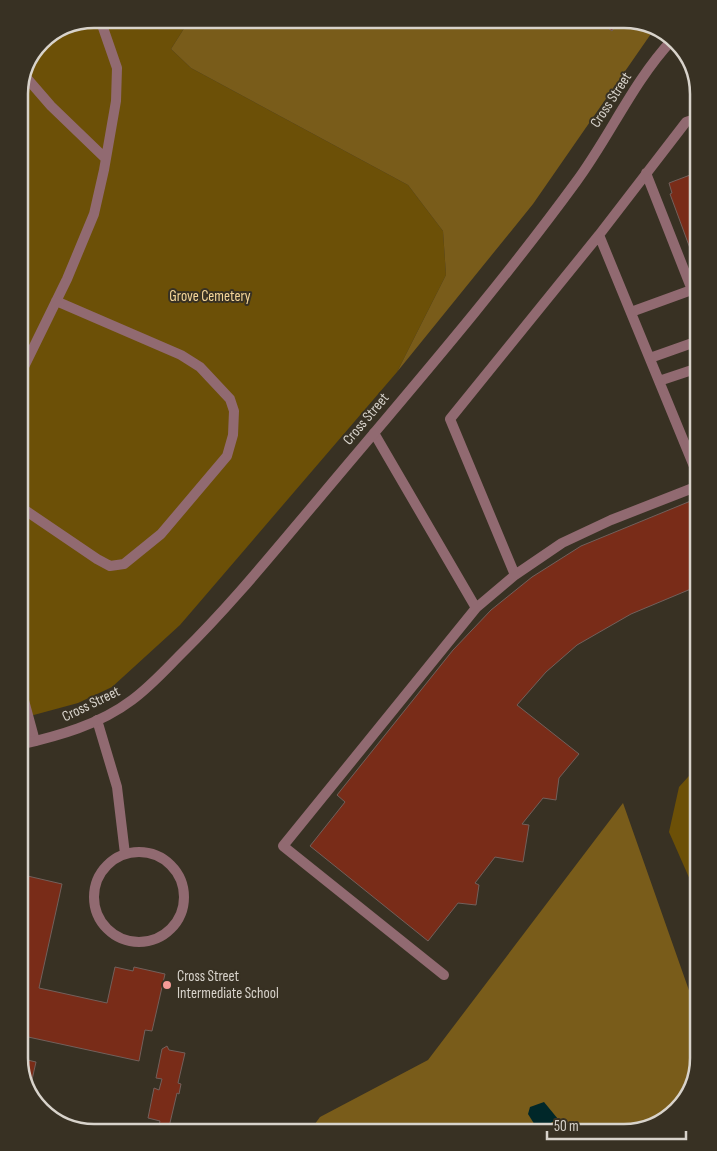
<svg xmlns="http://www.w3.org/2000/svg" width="717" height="1151" viewBox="0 0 717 1151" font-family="'Sofia Sans Condensed',sans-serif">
<rect width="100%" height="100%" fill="#383123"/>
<path fill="#6c5007" d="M 94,19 L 190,19 L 171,49 L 191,68 L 408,185 L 443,231 L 446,275 L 397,372 L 180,625 L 112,687 L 78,703 L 19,719 L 19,89 L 41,41 Z
M 698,766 L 698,898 L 669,832 L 679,787 Z"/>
<path fill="#795c1a" d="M 190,19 L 628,19 L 655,28 L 533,204 L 397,372 L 446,275 L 443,231 L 408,185 L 191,68 L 171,49 Z
M 623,803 L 698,1016 L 698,1058 L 688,1095 L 657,1124 L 623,1132 L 309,1132 L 320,1117 L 428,1060 Z"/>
<path fill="#002729" d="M 544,1102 L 558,1119 L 538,1130 L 528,1114 L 530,1107 Z"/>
<path fill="#792c18" stroke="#72605b" d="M 595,19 L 620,19 L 612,31 Z
M 698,172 L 698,257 L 695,249 L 691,251 L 670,194 L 672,193 L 669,183 Z
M 698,498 L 698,586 L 631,614 L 577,645 L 546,672 L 517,705 L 579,754 L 559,778 L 556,800 L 543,798 L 522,824 L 529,825 L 523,862 L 495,857 L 475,883 L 479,885 L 476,905 L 458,903 L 428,941 L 310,846 L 345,802 L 337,795 L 453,650 L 491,610 L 532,577 L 581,546 Z
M 19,874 L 62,884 L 39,988 L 107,1003 L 115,967 L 133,971 L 134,967 L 165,974 L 152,1031 L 145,1030 L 139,1061 L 19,1035 Z
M 167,1046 L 169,1050 L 185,1053 L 178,1083 L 181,1084 L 179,1094 L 177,1093 L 169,1127 L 159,1125 L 160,1121 L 148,1118 L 154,1088 L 159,1090 L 162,1079 L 156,1078 L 162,1049 Z
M 19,1058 L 36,1062 L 29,1093 L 27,1091 Z"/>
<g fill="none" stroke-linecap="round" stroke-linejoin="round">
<path stroke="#916a71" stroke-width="10" d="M 25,76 L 51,106 L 106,159
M 646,173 L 692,290
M 599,235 L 698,476
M 631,312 L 697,288
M 650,358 L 698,341
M 19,377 L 67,279 L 94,214 L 104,170 L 116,101 L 117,68 L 100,19
M 659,381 L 698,368
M 374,433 L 476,608
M 19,506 L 97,559 L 110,566 L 124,564 L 161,534 L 227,456 L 233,435 L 234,411 L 230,399 L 200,367 L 181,355 L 56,301
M 515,575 L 450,419 L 599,235 L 686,122 L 698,118
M 19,682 L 35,741
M 97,720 L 117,787 L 125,854
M94 897a45 45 0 1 1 90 0a45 45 0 1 1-90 0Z
M 444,975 L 283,846 L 476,608 L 515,575 L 562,543 L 611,520 L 698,486"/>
<path stroke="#916a71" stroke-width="10" d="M 19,745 C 58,736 99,725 132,700 C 151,686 166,669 182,653 C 230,606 272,554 316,502 C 404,397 495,293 576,182 C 610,136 633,82 672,40"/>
</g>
<circle fill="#f59b97" stroke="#383123" stroke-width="2" cx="167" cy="985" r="5"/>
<g text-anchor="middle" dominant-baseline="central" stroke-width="4" stroke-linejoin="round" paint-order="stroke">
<g font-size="15" fill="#d8d3cb" stroke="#383123">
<text transform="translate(611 100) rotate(-57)">Cross Street</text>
<text transform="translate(366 419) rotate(-50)">Cross Street</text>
<text transform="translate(91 704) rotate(-26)">Cross Street</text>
</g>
<g font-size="15" fill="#f6d79a" stroke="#383123">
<text x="210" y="296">Grove Cemetery</text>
</g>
<g font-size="15" fill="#d8d3cb" stroke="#383123" text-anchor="start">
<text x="177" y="976">Cross Street<tspan x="177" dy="17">Intermediate School</tspan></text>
</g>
</g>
<path d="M0 0H717V1151H0ZM94 28H624A66 66 0 0 1 690 94V1058A66 66 0 0 1 624 1124H94A66 66 0 0 1 28 1058V94A66 66 0 0 1 94 28Z" fill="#383123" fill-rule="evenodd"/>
<path fill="none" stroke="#d8d3cb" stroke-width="2.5" d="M94 28H624A66 66 0 0 1 690 94V1058A66 66 0 0 1 624 1124H94A66 66 0 0 1 28 1058V94A66 66 0 0 1 94 28Z"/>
<path d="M547 1131v8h139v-8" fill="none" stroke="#d8d3cb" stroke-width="2.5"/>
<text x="554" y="1131" font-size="15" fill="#d8d3cb" stroke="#383123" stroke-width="4" paint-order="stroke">50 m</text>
</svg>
